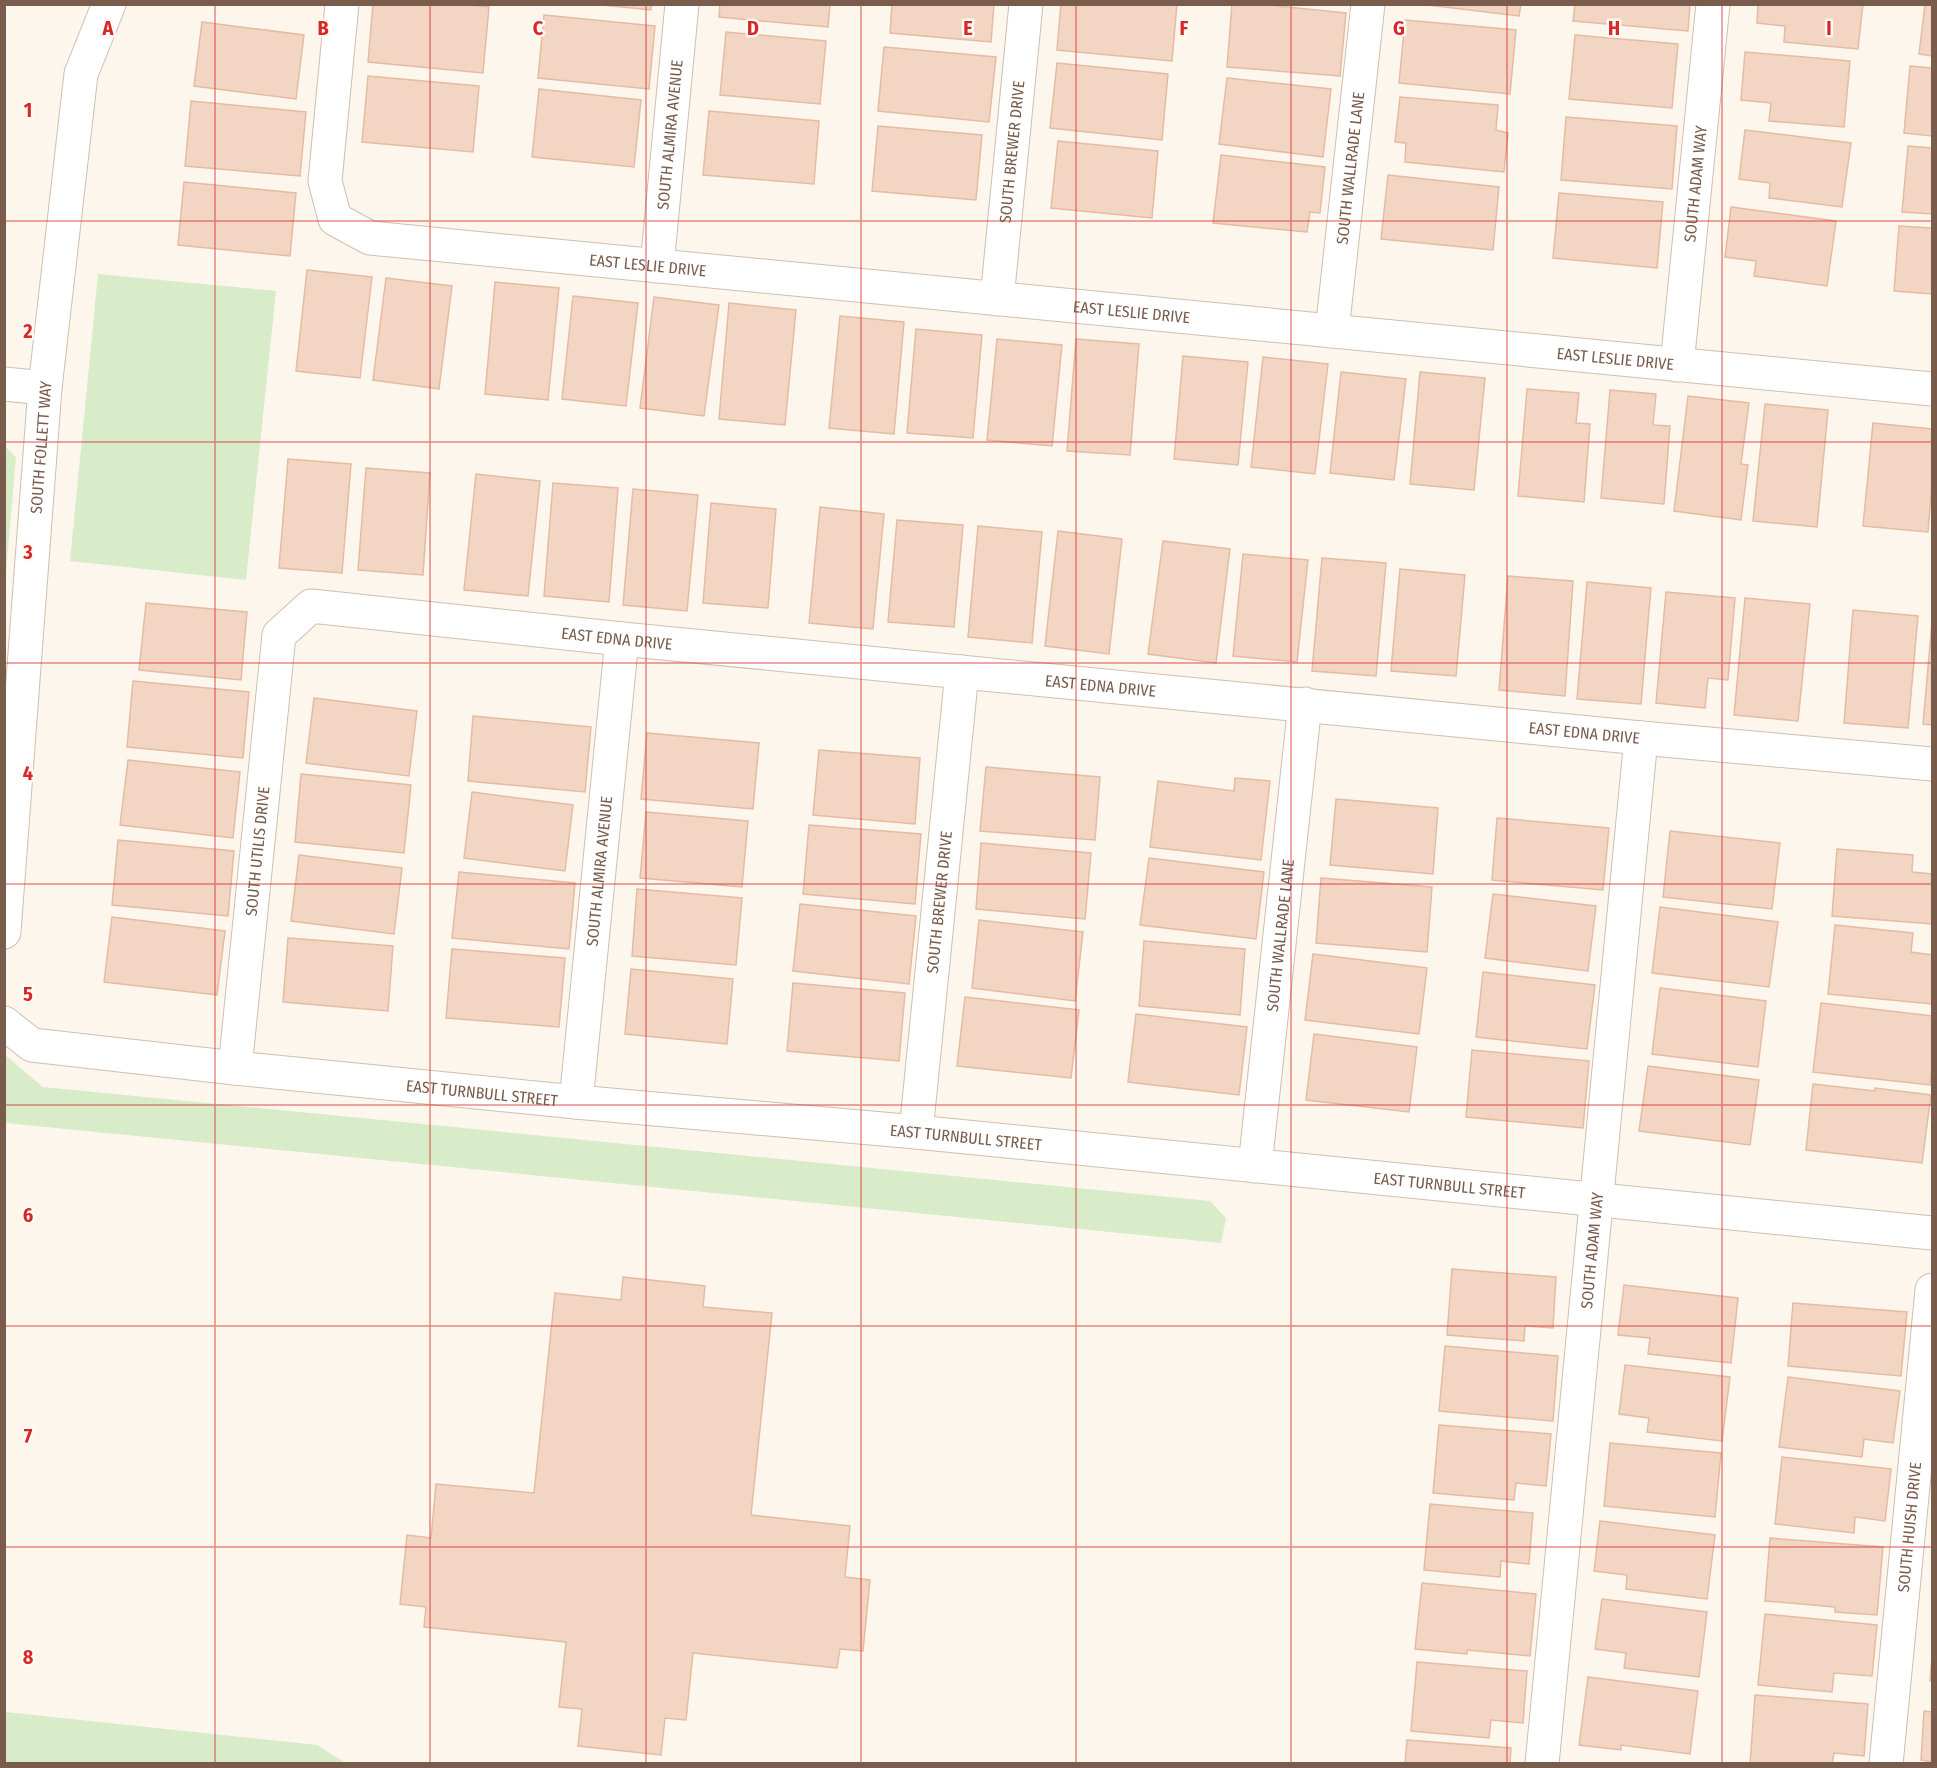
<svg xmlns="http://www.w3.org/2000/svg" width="1937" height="1768" viewBox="0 0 1937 1768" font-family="'Fira Sans Condensed',sans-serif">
<rect width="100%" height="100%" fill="#fdf6ec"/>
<path fill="#d8ecc9" d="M 98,274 L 276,291 L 246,580 L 70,561 Z
M 5,446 L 16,457 L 5,584 Z
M 5,1055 L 43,1087 L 1210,1201 L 1226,1218 L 1221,1243 L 5,1123 Z
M 5,1712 L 317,1745 L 346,1763 L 5,1763 Z"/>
<path fill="#f3d5c3" stroke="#e6bba3" stroke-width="1.5" d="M 373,4 L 457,4 L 489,7 L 483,73 L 368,62 Z
M 592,4 L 651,4 L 651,10 Z
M 720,4 L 830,4 L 828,27 L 719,17 Z
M 892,4 L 994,4 L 991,42 L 890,33 Z
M 1061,4 L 1177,4 L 1172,61 L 1057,50 Z
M 1232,4 L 1257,4 L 1346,13 L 1340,76 L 1227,67 Z
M 1419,4 L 1521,4 L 1519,16 Z
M 1575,4 L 1690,4 L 1688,31 L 1573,21 Z
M 1758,4 L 1863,4 L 1858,49 L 1784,42 L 1785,26 L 1757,23 Z
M 1925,4 L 1932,4 L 1932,56 L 1919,54 Z
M 544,15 L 655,26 L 649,89 L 538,78 Z
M 1405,20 L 1516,30 L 1510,94 L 1399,83 Z
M 202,22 L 304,35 L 296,99 L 194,86 Z
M 726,32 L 826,41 L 820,104 L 720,95 Z
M 1575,35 L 1678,44 L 1672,108 L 1569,99 Z
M 884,47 L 996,57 L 989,122 L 878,111 Z
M 1745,52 L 1850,61 L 1844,127 L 1769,121 L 1771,103 L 1741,100 Z
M 1057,63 L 1168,74 L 1162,140 L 1050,128 Z
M 1910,66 L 1932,68 L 1932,136 L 1904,133 Z
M 368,76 L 479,86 L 473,152 L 362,142 Z
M 1227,78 L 1331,89 L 1323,157 L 1219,144 Z
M 539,89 L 641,100 L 634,167 L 532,157 Z
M 1400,97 L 1498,105 L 1496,130 L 1508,133 L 1504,172 L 1405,162 L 1406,143 L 1395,142 Z
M 191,101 L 306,112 L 300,176 L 185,166 Z
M 709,111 L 819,121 L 814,184 L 703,175 Z
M 1566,117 L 1677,126 L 1672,189 L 1561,180 Z
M 878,126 L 982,135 L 976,200 L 872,191 Z
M 1745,130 L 1851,143 L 1842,207 L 1769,198 L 1770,183 L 1739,179 Z
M 1058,141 L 1158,151 L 1152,218 L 1051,208 Z
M 1908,146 L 1932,148 L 1932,214 L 1902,212 Z
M 1221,155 L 1325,167 L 1320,213 L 1310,212 L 1307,232 L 1213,223 Z
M 1388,175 L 1499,187 L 1493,250 L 1381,239 Z
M 184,182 L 296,193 L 290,256 L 178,245 Z
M 1559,193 L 1663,202 L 1657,268 L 1553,258 Z
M 1731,207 L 1836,221 L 1827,286 L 1754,276 L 1756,261 L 1725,257 Z
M 1899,226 L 1932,228 L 1932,294 L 1894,291 Z
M 307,270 L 372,277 L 360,378 L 296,371 Z
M 386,278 L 452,286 L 439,389 L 373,380 Z
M 495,282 L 559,288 L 548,400 L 485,394 Z
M 573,296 L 638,303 L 626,406 L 562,399 Z
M 654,297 L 719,305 L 704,416 L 640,408 Z
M 729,303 L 796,310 L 785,425 L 719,419 Z
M 840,316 L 904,322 L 894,434 L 829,428 Z
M 916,329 L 982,335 L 973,438 L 907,433 Z
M 997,339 L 1062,345 L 1052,446 L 987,440 Z
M 1076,339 L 1139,344 L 1130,455 L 1067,451 Z
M 1183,356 L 1248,362 L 1238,465 L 1174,459 Z
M 1263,357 L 1328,364 L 1315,474 L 1251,467 Z
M 1341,372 L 1406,379 L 1394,480 L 1330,473 Z
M 1420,372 L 1485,378 L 1474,490 L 1410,484 Z
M 1527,389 L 1579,393 L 1576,423 L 1590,424 L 1584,502 L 1518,496 Z
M 1610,390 L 1656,394 L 1653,425 L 1670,426 L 1664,504 L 1601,498 Z
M 1688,396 L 1749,403 L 1741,464 L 1748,465 L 1741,520 L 1674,511 Z
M 1765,404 L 1828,410 L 1817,527 L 1753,521 Z
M 1873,423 L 1932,429 L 1932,482 L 1928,532 L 1863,526 Z
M 288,459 L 351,464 L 342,573 L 279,568 Z
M 366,468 L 430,473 L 423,575 L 358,570 Z
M 476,474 L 540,481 L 528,596 L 464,590 Z
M 553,483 L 618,488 L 609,602 L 544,596 Z
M 633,489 L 698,495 L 687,611 L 623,605 Z
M 711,503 L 776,509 L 768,608 L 703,603 Z
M 820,507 L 884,514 L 873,629 L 809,623 Z
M 897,520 L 963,525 L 954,627 L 888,622 Z
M 978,526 L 1042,532 L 1032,643 L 968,637 Z
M 1058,531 L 1122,539 L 1109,654 L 1045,646 Z
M 1163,541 L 1230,549 L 1216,663 L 1148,654 Z
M 1243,554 L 1308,560 L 1297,662 L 1233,656 Z
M 1322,558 L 1386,563 L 1376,676 L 1312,671 Z
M 1400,569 L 1465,575 L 1456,676 L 1391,671 Z
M 1508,576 L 1573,581 L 1565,696 L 1499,690 Z
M 1587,582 L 1651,588 L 1641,704 L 1577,699 Z
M 1666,592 L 1735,598 L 1728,680 L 1708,678 L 1705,708 L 1656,703 Z
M 1745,598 L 1810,604 L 1798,721 L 1734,715 Z
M 146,603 L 247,612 L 241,680 L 139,670 Z
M 1853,610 L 1918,616 L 1908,728 L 1844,723 Z
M 1932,622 L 1932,725 L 1923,724 Z
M 133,681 L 249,692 L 243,758 L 127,747 Z
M 314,698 L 417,711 L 409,776 L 306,763 Z
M 473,716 L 591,727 L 585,792 L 468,781 Z
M 647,733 L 759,743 L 753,809 L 641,799 Z
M 819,750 L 920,758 L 915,824 L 813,815 Z
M 128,760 L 240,772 L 233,838 L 120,825 Z
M 986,767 L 1100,777 L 1095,840 L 980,831 Z
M 301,774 L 411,785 L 404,853 L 295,842 Z
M 1235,778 L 1270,781 L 1261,860 L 1150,847 L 1158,781 L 1234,791 Z
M 472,792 L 573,805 L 565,871 L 464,858 Z
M 1336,799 L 1438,808 L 1433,874 L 1330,865 Z
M 646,812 L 748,821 L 742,887 L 640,878 Z
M 1497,818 L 1609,828 L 1603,890 L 1492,880 Z
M 809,825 L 921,834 L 915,904 L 803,894 Z
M 1670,831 L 1780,843 L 1772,909 L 1663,897 Z
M 118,840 L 234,851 L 228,916 L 112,905 Z
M 981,843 L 1091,853 L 1085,919 L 976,909 Z
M 1837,849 L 1913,855 L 1912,872 L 1932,874 L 1932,924 L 1832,916 Z
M 299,855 L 402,868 L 394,934 L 291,921 Z
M 1149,858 L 1264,872 L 1256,939 L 1140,925 Z
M 459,872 L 575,883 L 569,949 L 452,938 Z
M 1321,878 L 1432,887 L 1427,952 L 1316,943 Z
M 637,889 L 742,898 L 736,965 L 632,956 Z
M 1493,894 L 1596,906 L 1588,971 L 1485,958 Z
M 800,904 L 916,916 L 909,984 L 793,971 Z
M 1660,907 L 1778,922 L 1769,987 L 1652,973 Z
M 112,917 L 225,931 L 217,995 L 104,982 Z
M 979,920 L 1083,932 L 1075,1001 L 972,988 Z
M 1835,925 L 1913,933 L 1911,952 L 1932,955 L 1932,1004 L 1828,994 Z
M 288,938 L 393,946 L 388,1011 L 283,1002 Z
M 1144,941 L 1245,949 L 1240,1015 L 1139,1006 Z
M 452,949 L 565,958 L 559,1027 L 446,1018 Z
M 1313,954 L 1427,968 L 1419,1034 L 1305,1020 Z
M 631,969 L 733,979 L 727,1044 L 625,1034 Z
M 1483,972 L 1595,985 L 1587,1049 L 1476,1037 Z
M 793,983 L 905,993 L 899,1061 L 787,1051 Z
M 1660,988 L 1766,1001 L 1758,1067 L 1652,1054 Z
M 965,997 L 1079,1010 L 1071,1078 L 957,1066 Z
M 1821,1003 L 1932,1016 L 1932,1068 L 1930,1085 L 1813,1072 Z
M 1136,1014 L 1247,1027 L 1239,1095 L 1128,1082 Z
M 1314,1034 L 1417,1047 L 1409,1112 L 1306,1100 Z
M 1472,1050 L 1589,1061 L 1583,1128 L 1466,1117 Z
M 1648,1066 L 1759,1080 L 1750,1145 L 1639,1131 Z
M 1813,1084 L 1875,1091 L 1875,1088 L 1931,1095 L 1922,1163 L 1806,1150 Z
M 1452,1269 L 1556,1277 L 1553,1328 L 1525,1326 L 1524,1341 L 1447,1335 Z
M 623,1277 L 705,1286 L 703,1307 L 772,1313 L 751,1515 L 850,1526 L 845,1577 L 870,1580 L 863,1651 L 840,1649 L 837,1668 L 693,1653 L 686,1720 L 665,1718 L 661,1755 L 578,1746 L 582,1709 L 559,1707 L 566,1642 L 424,1627 L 426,1607 L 400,1604 L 407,1535 L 431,1538 L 436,1484 L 534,1493 L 555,1293 L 621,1300 Z
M 1624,1285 L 1738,1298 L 1731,1363 L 1648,1354 L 1650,1338 L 1618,1335 Z
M 1793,1303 L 1907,1312 L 1901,1376 L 1788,1366 Z
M 1445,1346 L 1558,1356 L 1553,1421 L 1439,1411 Z
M 1625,1365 L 1730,1377 L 1722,1441 L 1647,1432 L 1649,1418 L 1619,1414 Z
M 1788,1377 L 1900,1391 L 1893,1443 L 1864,1439 L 1862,1457 L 1779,1447 Z
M 1439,1425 L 1551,1434 L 1546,1486 L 1516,1483 L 1514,1500 L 1433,1493 Z
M 1610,1443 L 1721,1453 L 1715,1517 L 1604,1506 Z
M 1782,1457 L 1891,1469 L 1885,1521 L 1855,1517 L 1854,1533 L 1775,1524 Z
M 1430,1504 L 1533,1513 L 1529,1564 L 1501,1561 L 1500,1577 L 1424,1570 Z
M 1600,1521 L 1715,1535 L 1707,1599 L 1626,1589 L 1627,1575 L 1594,1571 Z
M 1770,1538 L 1883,1547 L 1877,1615 L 1835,1612 L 1835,1607 L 1765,1601 Z
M 1422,1583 L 1536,1594 L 1530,1656 L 1467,1650 L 1467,1654 L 1415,1649 Z
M 1602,1599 L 1707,1612 L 1699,1677 L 1624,1668 L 1626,1653 L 1595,1649 Z
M 1765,1614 L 1877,1625 L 1872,1676 L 1834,1673 L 1832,1692 L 1758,1685 Z
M 1932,1656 L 1932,1681 L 1930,1681 Z
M 1417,1662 L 1527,1671 L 1523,1723 L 1491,1720 L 1489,1738 L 1411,1731 Z
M 1588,1677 L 1698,1691 L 1690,1754 L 1621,1745 L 1621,1750 L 1579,1745 Z
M 1755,1695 L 1868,1704 L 1864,1756 L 1834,1753 L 1832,1764 L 1750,1764 Z
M 1924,1711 L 1932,1712 L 1932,1762 L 1921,1760 Z
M 1407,1740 L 1511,1748 L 1510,1764 L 1405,1764 Z"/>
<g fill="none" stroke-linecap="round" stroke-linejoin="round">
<g stroke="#d1beb0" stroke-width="35">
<g id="minor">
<path id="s1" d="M 342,4 L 325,181 L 335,219 L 370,238 L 1932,389"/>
<path id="s2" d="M 657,266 L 682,4"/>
<path id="s3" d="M 997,299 L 1026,4"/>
<path id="s4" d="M 1332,331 L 1368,4"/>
<path id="s5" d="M 1677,365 L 1713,4"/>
<path d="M 4,384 L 45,388"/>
<path id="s6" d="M 4,932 L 45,388 L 81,74 L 109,4"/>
<path id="s7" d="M 4,1023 L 32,1045 L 235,1068 L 576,1102 L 916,1132 L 1932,1233"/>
<path id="s8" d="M 235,1068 L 279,635 L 311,606 L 622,639 L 1641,738 L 1932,764"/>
<path id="s9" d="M 576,1102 L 622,639"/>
<path id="s10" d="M 916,1132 L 962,672"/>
<path id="s11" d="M 1255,1166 L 1305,704"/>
<path id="s12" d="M 1542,1764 L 1641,738"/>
<path id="s13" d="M 1886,1764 L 1932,1290"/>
</g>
</g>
<use href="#minor" stroke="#fff" stroke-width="33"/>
</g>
<path fill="none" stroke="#d62828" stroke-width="1.5" stroke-opacity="0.55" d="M 215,4 L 215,1764M 430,4 L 430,1764M 646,4 L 646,1764M 861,4 L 861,1764M 1076,4 L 1076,1764M 1291,4 L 1291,1764M 1507,4 L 1507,1764M 1722,4 L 1722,1764M 4,221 L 1932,221M 4,442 L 1932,442M 4,663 L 1932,663M 4,884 L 1932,884M 4,1105 L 1932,1105M 4,1326 L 1932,1326M 4,1547 L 1932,1547"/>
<g text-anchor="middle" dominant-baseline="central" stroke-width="5" stroke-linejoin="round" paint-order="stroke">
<g font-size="16" fill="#7a5c4d" stroke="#fffaf3">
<text stroke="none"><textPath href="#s2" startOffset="132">SOUTH ALMIRA AVENUE</textPath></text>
<text stroke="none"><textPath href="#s3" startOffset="148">SOUTH BREWER DRIVE</textPath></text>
<text stroke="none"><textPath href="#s4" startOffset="164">SOUTH WALLRADE LANE</textPath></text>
<text stroke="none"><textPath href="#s5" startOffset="182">SOUTH ADAM WAY</textPath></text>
<text stroke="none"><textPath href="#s1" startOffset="536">EAST LESLIE DRIVE</textPath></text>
<text stroke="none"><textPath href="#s1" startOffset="1022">EAST LESLIE DRIVE</textPath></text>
<text stroke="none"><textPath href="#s1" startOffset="1508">EAST LESLIE DRIVE</textPath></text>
<text stroke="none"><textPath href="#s6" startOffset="486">SOUTH FOLLETT WAY</textPath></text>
<text stroke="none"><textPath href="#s8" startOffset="786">EAST EDNA DRIVE</textPath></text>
<text stroke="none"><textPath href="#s8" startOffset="1272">EAST EDNA DRIVE</textPath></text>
<text stroke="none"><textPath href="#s8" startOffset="1758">EAST EDNA DRIVE</textPath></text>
<text stroke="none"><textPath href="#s8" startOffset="218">SOUTH UTILIS DRIVE</textPath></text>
<text stroke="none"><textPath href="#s9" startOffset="232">SOUTH ALMIRA AVENUE</textPath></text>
<text stroke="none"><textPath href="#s10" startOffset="231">SOUTH BREWER DRIVE</textPath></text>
<text stroke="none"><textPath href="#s11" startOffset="232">SOUTH WALLRADE LANE</textPath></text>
<text stroke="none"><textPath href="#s7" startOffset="488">EAST TURNBULL STREET</textPath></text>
<text stroke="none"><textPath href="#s7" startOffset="974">EAST TURNBULL STREET</textPath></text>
<text stroke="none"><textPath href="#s7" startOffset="1460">EAST TURNBULL STREET</textPath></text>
<text stroke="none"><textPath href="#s12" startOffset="516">SOUTH ADAM WAY</textPath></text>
<text stroke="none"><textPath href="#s13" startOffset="238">SOUTH HUISH DRIVE</textPath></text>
</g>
</g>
<g font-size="20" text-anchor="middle" font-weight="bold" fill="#d62828" stroke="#fffaf3" stroke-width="5" stroke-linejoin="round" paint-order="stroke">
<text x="108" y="35">A</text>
<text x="323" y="35">B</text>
<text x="538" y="35">C</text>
<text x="753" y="35">D</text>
<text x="968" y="35">E</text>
<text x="1184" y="35">F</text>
<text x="1399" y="35">G</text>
<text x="1614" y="35">H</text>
<text x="1829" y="35">I</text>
<text x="28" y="117">1</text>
<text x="28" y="338">2</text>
<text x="28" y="559">3</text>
<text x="28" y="780">4</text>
<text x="28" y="1001">5</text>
<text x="28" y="1222">6</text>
<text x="28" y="1443">7</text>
<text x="28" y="1664">8</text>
</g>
<rect width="1937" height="1768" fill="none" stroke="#7a5c4d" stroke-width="12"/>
</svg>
